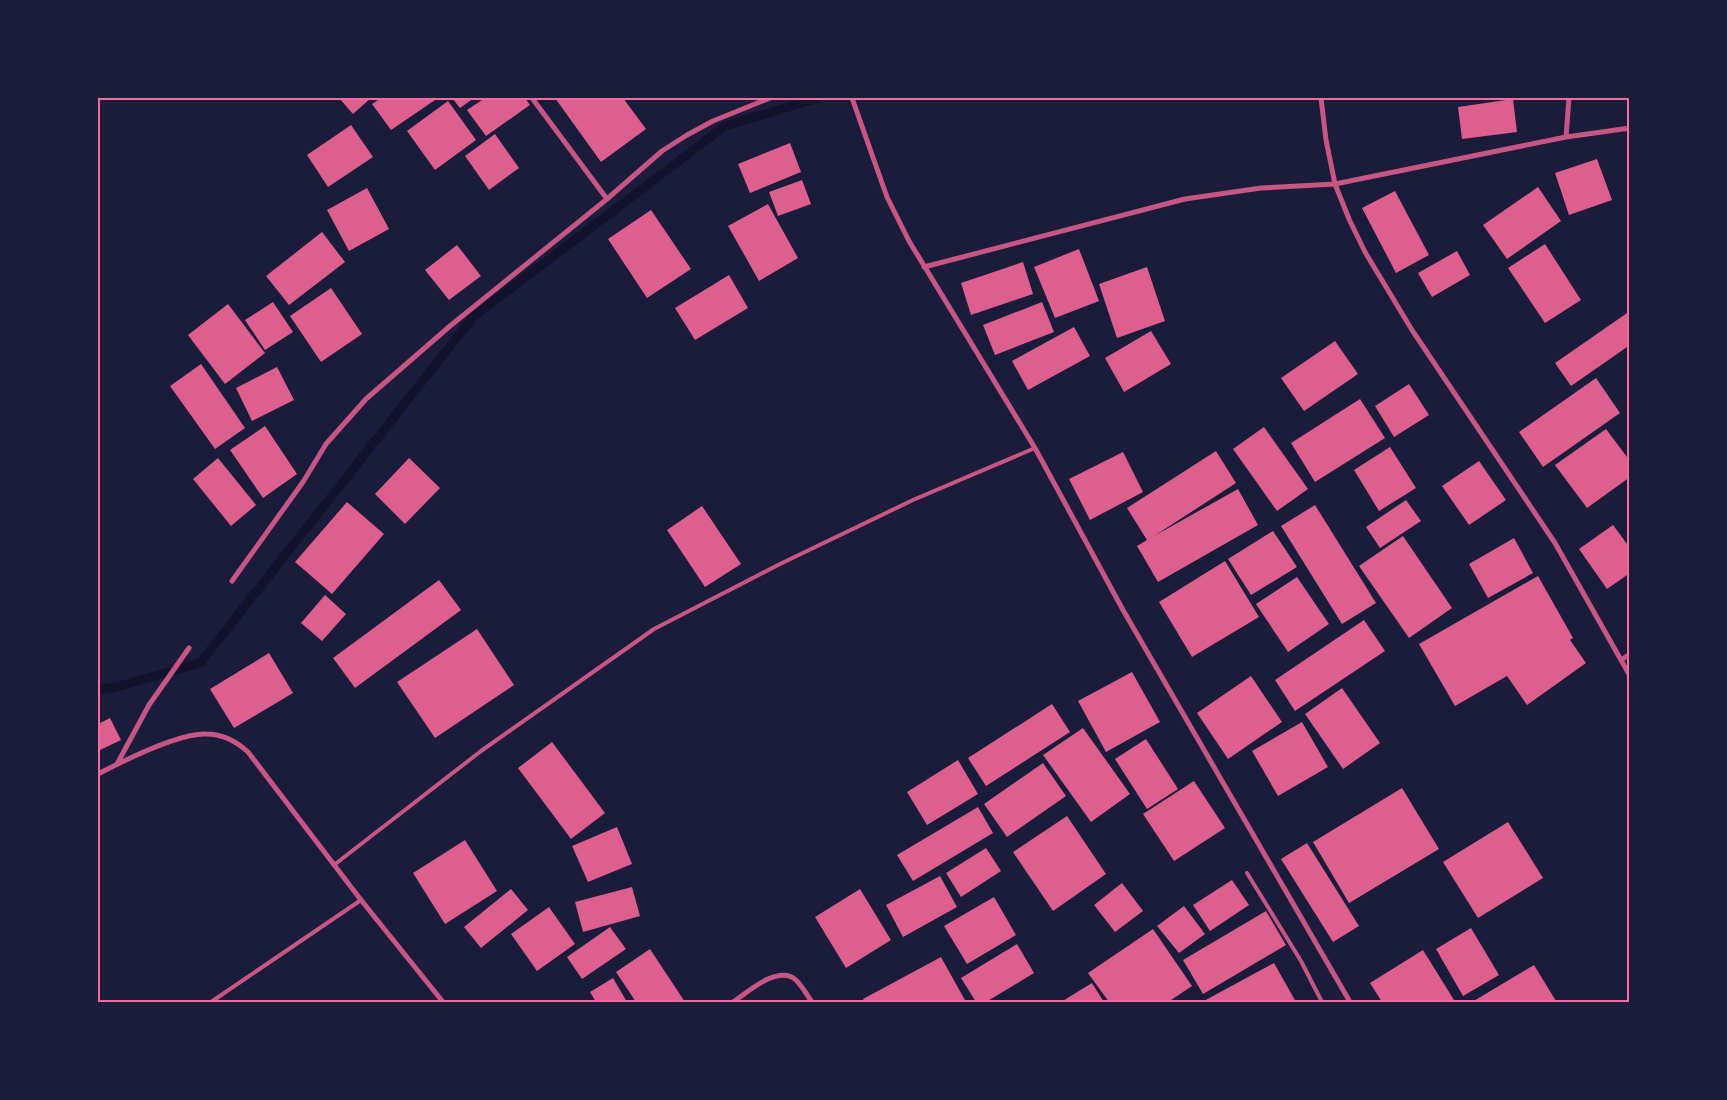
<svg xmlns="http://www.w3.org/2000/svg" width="1727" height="1100" viewBox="0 0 1727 1100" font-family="'Source Sans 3',sans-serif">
<rect width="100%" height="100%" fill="#1b1b3a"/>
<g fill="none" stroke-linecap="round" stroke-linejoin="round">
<path stroke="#12122b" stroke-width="9" d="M 98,690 L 116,687 L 200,663 L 473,317 L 725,126 L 818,98"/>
</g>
<path fill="#dd5f8e" d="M 339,98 L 371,98 L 353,114 Z
M 381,98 L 438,98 L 391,130 L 372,104 Z
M 452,98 L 474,98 L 460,108 Z
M 485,98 L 525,98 L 530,105 L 486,136 L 467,110 Z
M 555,98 L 623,98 L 646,129 L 601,162 Z
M 1513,99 L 1517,132 L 1462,139 L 1458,107 Z
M 448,101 L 476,140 L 435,170 L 407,131 Z
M 351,125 L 373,157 L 328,187 L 307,155 Z
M 495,134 L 519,168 L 489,190 L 465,156 Z
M 790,143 L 801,172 L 750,193 L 738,164 Z
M 1597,159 L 1612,200 L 1569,215 L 1555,173 Z
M 802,180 L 811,204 L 778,216 L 769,192 Z
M 1538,187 L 1561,221 L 1507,259 L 1483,225 Z
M 367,188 L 389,229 L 349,251 L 327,210 Z
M 1395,191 L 1429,255 L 1396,273 L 1362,208 Z
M 768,204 L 798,258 L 759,281 L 728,226 Z
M 651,210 L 691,269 L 647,298 L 608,239 Z
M 322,232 L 345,262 L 289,305 L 266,276 Z
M 1545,244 L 1581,300 L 1545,323 L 1508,268 Z
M 457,245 L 481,276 L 449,300 L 425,270 Z
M 1079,249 L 1099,301 L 1055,318 L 1034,267 Z
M 1457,251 L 1470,275 L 1432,297 L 1418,273 Z
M 1023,262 L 1033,294 L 971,315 L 961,283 Z
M 1147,267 L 1165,321 L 1117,338 L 1099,284 Z
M 729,275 L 748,308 L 695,340 L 675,308 Z
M 331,288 L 362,334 L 321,362 L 290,316 Z
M 273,302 L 293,332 L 265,350 L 245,320 Z
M 1042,302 L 1054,332 L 995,355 L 983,325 Z
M 228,304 L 265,353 L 225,384 L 188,335 Z
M 1630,311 L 1630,345 L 1571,386 L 1555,363 Z
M 1074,327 L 1090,356 L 1028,390 L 1012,361 Z
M 1151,331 L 1171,364 L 1124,392 L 1105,358 Z
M 1335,341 L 1358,374 L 1304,411 L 1281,378 Z
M 201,364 L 245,428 L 215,449 L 170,386 Z
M 277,367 L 294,400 L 252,421 L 236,388 Z
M 1596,378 L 1620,413 L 1543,467 L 1519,432 Z
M 1409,384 L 1429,415 L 1394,437 L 1375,406 Z
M 1360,399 L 1385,438 L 1315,482 L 1291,443 Z
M 265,426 L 297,474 L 263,498 L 230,450 Z
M 1264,427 L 1308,489 L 1277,511 L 1233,449 Z
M 1606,429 L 1630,461 L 1630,477 L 1587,508 L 1555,465 Z
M 1390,447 L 1416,488 L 1379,511 L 1354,470 Z
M 1216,451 L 1236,483 L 1154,536 L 1238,489 L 1258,525 L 1158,582 L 1137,546 L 1147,540 L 1127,508 Z
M 1123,452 L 1143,492 L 1090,520 L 1069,479 Z
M 218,458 L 256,505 L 231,526 L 193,479 Z
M 409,458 L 440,488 L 405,524 L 375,494 Z
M 1479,461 L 1506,500 L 1469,525 L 1442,486 Z
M 1406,500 L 1421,521 L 1380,548 L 1366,527 Z
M 347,502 L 384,534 L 332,594 L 295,562 Z
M 1315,505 L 1376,603 L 1342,624 L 1281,526 Z
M 702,506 L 741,564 L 705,587 L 667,530 Z
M 1613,525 L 1630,548 L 1630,573 L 1607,589 L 1579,549 Z
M 1273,531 L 1297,567 L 1251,595 L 1228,559 Z
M 1403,536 L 1452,608 L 1409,638 L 1359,566 Z
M 1514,538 L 1533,573 L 1488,598 L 1469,564 Z
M 1225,561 L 1259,617 L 1192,657 L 1159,602 Z
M 1538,576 L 1573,638 L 1570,640 L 1586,663 L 1527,705 L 1507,676 L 1455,706 L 1419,644 Z
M 1297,577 L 1329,624 L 1288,652 L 1256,604 Z
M 439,580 L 461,610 L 355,688 L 333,658 Z
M 325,595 L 346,614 L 322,641 L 301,623 Z
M 1364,620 L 1385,651 L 1295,711 L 1275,680 Z
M 477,629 L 514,685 L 435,738 L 397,682 Z
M 269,653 L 293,693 L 234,728 L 210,689 Z
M 1132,672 L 1160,722 L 1106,752 L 1078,701 Z
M 1251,676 L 1282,722 L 1228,759 L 1197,713 Z
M 1342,688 L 1380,743 L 1343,769 L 1305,714 Z
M 1052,704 L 1070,732 L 986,786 L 968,758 Z
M 110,718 L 121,740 L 98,751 L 98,724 Z
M 1302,722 L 1328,767 L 1278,796 L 1252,751 Z
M 1083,728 L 1130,794 L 1091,822 L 1043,755 Z
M 1146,739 L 1178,789 L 1147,809 L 1115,759 Z
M 552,742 L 605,813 L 571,839 L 518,768 Z
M 958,760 L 978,794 L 927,825 L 907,792 Z
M 1043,763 L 1066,796 L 1007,837 L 984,804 Z
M 1194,781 L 1225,828 L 1174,861 L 1143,814 Z
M 1402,788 L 1439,849 L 1349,903 L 1313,842 Z
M 978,807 L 993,833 L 913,881 L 897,855 Z
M 1067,816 L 1106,874 L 1053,911 L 1013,852 Z
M 1508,822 L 1543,878 L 1478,918 L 1443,862 Z
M 617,827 L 632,864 L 588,882 L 572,846 Z
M 465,840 L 497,891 L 445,924 L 413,873 Z
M 1307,843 L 1359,926 L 1333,942 L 1281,859 Z
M 986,848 L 1001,871 L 961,897 L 946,873 Z
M 940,876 L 957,907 L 903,937 L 886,905 Z
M 1232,880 L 1249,905 L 1210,931 L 1193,905 Z
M 1122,883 L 1143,911 L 1115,932 L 1094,905 Z
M 632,887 L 640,916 L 583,932 L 575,902 Z
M 511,889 L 528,910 L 481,948 L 464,927 Z
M 860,889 L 891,940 L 846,968 L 815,917 Z
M 994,897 L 1016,935 L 967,964 L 944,926 Z
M 1184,906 L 1205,934 L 1179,953 L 1157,926 Z
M 549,907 L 575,944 L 537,971 L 511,934 Z
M 1266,911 L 1286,945 L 1203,994 L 1183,960 Z
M 610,927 L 626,949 L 582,979 L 567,957 Z
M 1471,928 L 1499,975 L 1463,996 L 1436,949 Z
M 1153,929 L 1192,986 L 1168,1002 L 1109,1002 L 1088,973 Z
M 1017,944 L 1034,973 L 986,1002 L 976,1002 L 961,978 Z
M 650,949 L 685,1002 L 636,1002 L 616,972 Z
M 1423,950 L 1454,1000 L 1449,1002 L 1382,1002 L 1370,983 Z
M 941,957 L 966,1002 L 865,1002 L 863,999 Z
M 1274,963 L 1296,1002 L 1202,1002 Z
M 1534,965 L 1556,1001 L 1472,1002 Z
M 613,978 L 627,1002 L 596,1002 L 590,992 Z
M 1092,983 L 1104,1002 L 1061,1002 Z"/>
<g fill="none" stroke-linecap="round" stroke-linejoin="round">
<path stroke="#c65784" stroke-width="4" d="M 334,865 L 481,751 L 654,629 L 782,563 L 913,500 L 1035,448
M 1247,873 L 1301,961 L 1322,1002
M 211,1002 L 361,900"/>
<path stroke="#c65784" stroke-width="5" d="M 532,98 L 607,199
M 852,98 L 887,197 L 909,241 L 1035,448 L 1123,610 L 1350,1002
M 1321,98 L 1326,140 L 1335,184 L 1566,137 L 1630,128
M 1566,137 L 1569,98
M 924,267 L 1185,199 L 1261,188 L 1335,184 L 1349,219 L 1365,252 L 1412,330 L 1555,543 L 1630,676
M 232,581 L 303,482 L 326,444 L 366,399 L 450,326 L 607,199 L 662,151 L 687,135 L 713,121 L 770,98
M 1621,660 L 1630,654
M 117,764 L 149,705 L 189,648
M 98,774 C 123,761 178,733 206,734 C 222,734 236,741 248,752 L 361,900 L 443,1002
M 733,1002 C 748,992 778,964 796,980 C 802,986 807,995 812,1002"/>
</g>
<rect width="1727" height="1100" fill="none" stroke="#1b1b3a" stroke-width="198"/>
<rect x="99" y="99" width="1529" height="902" fill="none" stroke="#ff6b9d" stroke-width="2"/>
</svg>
